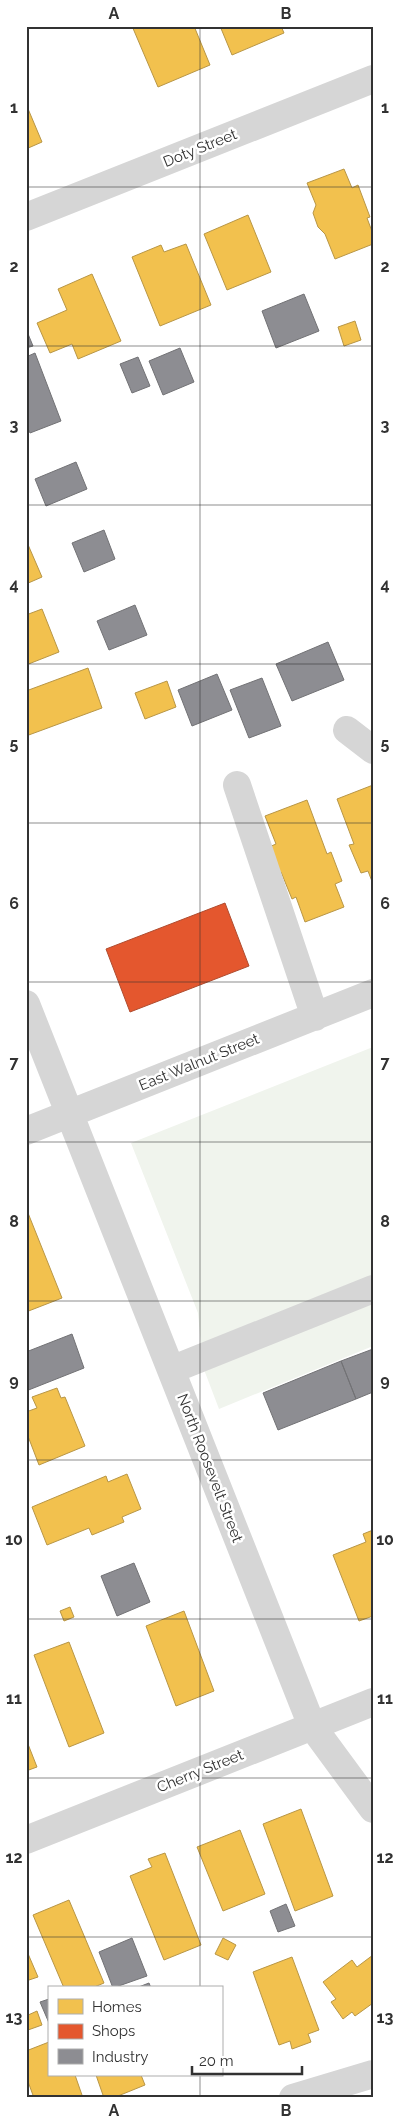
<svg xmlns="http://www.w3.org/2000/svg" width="399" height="2124" viewBox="0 0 399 2124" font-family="Raleway,sans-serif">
<rect width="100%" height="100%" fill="#fff"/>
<path fill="#f0f4ed" d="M 373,1047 L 373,1346 L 219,1409 L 203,1367 L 198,1313 L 131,1143 Z"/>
<path fill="#f2c14e" stroke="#b89646" d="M 132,26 L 194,26 L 210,65 L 158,87 Z
M 220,26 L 281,26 L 284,33 L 232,55 Z
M 26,104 L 42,142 L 26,149 Z
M 344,169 L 352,188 L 358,185 L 370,217 L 367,218 L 373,234 L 373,244 L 335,259 L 325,234 L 318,227 L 313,213 L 316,205 L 307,183 Z
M 248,215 L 271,272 L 227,290 L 204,234 Z
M 186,244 L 211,305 L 160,326 L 132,257 L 161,245 L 164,252 Z
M 92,274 L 121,341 L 78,359 L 72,344 L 50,353 L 37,323 L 67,310 L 58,289 Z
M 355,321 L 361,340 L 344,346 L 338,327 Z
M 26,540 L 42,577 L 26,584 Z
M 42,609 L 59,652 L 26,665 L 26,615 Z
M 88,668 L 102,708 L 26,736 L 26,691 Z
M 167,681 L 176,707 L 145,719 L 135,693 Z
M 373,785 L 373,884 L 368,871 L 361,873 L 349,845 L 354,844 L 337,799 Z
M 307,800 L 327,854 L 331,852 L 342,881 L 335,884 L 344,907 L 305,922 L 296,897 L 292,899 L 281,872 L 279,873 L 269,847 L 276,844 L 265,816 Z
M 26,1208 L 62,1298 L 26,1312 Z
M 57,1388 L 61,1398 L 65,1397 L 85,1446 L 39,1465 L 26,1431 L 26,1412 L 37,1408 L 32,1397 Z
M 127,1474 L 141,1509 L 122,1517 L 124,1522 L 92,1535 L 89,1528 L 47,1545 L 32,1507 L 106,1476 L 108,1482 Z
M 373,1530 L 373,1616 L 359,1621 L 333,1555 L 366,1542 L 363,1534 Z
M 70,1607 L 74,1617 L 64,1621 L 60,1611 Z
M 184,1611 L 214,1691 L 176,1706 L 146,1626 Z
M 69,1642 L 104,1733 L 69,1747 L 34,1655 Z
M 26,1739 L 37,1767 L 26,1771 Z
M 301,1809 L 333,1896 L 295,1911 L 263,1824 Z
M 240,1830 L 265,1894 L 223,1911 L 197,1847 Z
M 165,1853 L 201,1945 L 164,1960 L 130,1876 L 152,1867 L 148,1859 Z
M 69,1900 L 104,1983 L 92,1988 L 64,1988 L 33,1915 Z
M 223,1938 L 236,1945 L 228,1960 L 215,1954 Z
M 26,1949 L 38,1977 L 26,1981 Z
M 373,1955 L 373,2003 L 355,2016 L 352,2012 L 343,2019 L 331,2002 L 336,1999 L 323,1982 L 352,1960 L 357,1967 Z
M 292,1957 L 319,2030 L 308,2034 L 311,2042 L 292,2049 L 290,2041 L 279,2045 L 253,1972 Z
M 37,2011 L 42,2025 L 28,2030 L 26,2016 Z
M 49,2042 L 49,2075 L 75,2075 L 83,2098 L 34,2098 L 26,2076 L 26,2051 Z
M 96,2075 L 141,2075 L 145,2085 L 113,2098 L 104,2098 Z"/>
<path fill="#e4572e" stroke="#af4c2f" d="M 225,903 L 249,966 L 130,1012 L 106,949 Z"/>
<path fill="#8d8d92" stroke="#727275" d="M 304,294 L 319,331 L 276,348 L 262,311 Z
M 26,329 L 33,346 L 26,348 Z
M 180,348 L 194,382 L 163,395 L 149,361 Z
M 35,353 L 61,421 L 30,433 L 26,424 L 26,357 Z
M 138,357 L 150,386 L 132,393 L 120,364 Z
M 76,462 L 87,489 L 46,506 L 35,479 Z
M 104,530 L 115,559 L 84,572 L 72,543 Z
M 135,605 L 147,635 L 109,650 L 97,621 Z
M 328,642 L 344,680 L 292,701 L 276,664 Z
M 217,674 L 232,710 L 192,726 L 178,690 Z
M 262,678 L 281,726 L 249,738 L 230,690 Z
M 72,1334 L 84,1368 L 26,1391 L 26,1352 Z
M 373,1349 L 373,1392 L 356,1399 L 341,1361 Z
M 341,1361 L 356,1399 L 278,1430 L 263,1393 Z
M 134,1563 L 150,1602 L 117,1616 L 101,1576 Z
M 286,1904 L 295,1926 L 278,1932 L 270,1911 Z
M 132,1938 L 147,1976 L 113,1988 L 99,1952 Z
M 149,1983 L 151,1988 L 136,1988 Z
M 49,1999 L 49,2023 L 40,2002 Z"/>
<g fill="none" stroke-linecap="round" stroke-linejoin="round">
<path stroke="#d6d6d6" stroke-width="28" d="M 26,217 L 373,79
M 347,730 L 373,750
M 237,785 L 315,1017
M 26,1004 L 312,1726 L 373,1809
M 26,1131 L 373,993
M 171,1370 L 373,1289
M 26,1840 L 373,1702
M 293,2098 L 373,2074"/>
</g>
<path fill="none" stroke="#323232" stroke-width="1" stroke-opacity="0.55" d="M 200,26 L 200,1988M 26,187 L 373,187M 26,346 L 373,346M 26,505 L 373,505M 26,664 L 373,664M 26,823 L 373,823M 26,982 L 373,982M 26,1142 L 373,1142M 26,1301 L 373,1301M 26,1460 L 373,1460M 26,1619 L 373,1619M 26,1778 L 373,1778M 26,1937 L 373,1937M 200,2075 L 200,2098"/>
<g text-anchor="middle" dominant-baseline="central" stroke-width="5" stroke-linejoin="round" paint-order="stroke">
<g font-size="15" fill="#323232" stroke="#fff">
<text transform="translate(200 148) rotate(-22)">Doty Street</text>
<text transform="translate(199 1062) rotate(-22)">East Walnut Street</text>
<text transform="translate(210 1468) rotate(69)">North Roosevelt Street</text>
<text transform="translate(200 1771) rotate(-22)">Cherry Street</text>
</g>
</g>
<rect width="399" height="2124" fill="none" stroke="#ffffff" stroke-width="55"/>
<rect x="48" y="1986" width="175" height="90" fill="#ffffff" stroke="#adadad"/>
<rect x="58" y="1999" width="25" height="15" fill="#f2c14e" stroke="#adadad"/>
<text x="92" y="2012" font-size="15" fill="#323232">Homes</text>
<rect x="58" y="2024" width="25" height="15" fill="#e4572e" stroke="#adadad"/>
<text x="92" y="2036" font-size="15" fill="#323232">Shops</text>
<rect x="58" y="2049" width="25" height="15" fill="#8d8d92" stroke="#adadad"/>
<text x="92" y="2062" font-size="15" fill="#323232">Industry</text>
<path d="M192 2066v8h110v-8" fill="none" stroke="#323232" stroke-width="2.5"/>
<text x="199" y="2066" font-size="15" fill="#323232" stroke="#ffffff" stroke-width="4" paint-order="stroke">20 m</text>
<rect x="28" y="28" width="344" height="2068" fill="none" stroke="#323232" stroke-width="2"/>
<g font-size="16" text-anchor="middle" font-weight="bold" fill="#323232">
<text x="114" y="19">A</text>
<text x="286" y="19">B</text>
<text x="14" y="113">1</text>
<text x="385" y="113">1</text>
<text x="14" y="272">2</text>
<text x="385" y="272">2</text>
<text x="14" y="431">3</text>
<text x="385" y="431">3</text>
<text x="14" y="590">4</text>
<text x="385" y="590">4</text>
<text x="14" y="749">5</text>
<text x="385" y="749">5</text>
<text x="14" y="909">6</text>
<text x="385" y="909">6</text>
<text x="14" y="1068">7</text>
<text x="385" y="1068">7</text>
<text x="14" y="1227">8</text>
<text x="385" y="1227">8</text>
<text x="14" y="1386">9</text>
<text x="385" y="1386">9</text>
<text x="14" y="1545">10</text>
<text x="385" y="1545">10</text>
<text x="14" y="1704">11</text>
<text x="385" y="1704">11</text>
<text x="14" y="1863">12</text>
<text x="385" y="1863">12</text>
<text x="14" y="2023">13</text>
<text x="385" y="2023">13</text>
<text x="114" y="2116">A</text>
<text x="286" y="2116">B</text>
</g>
</svg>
